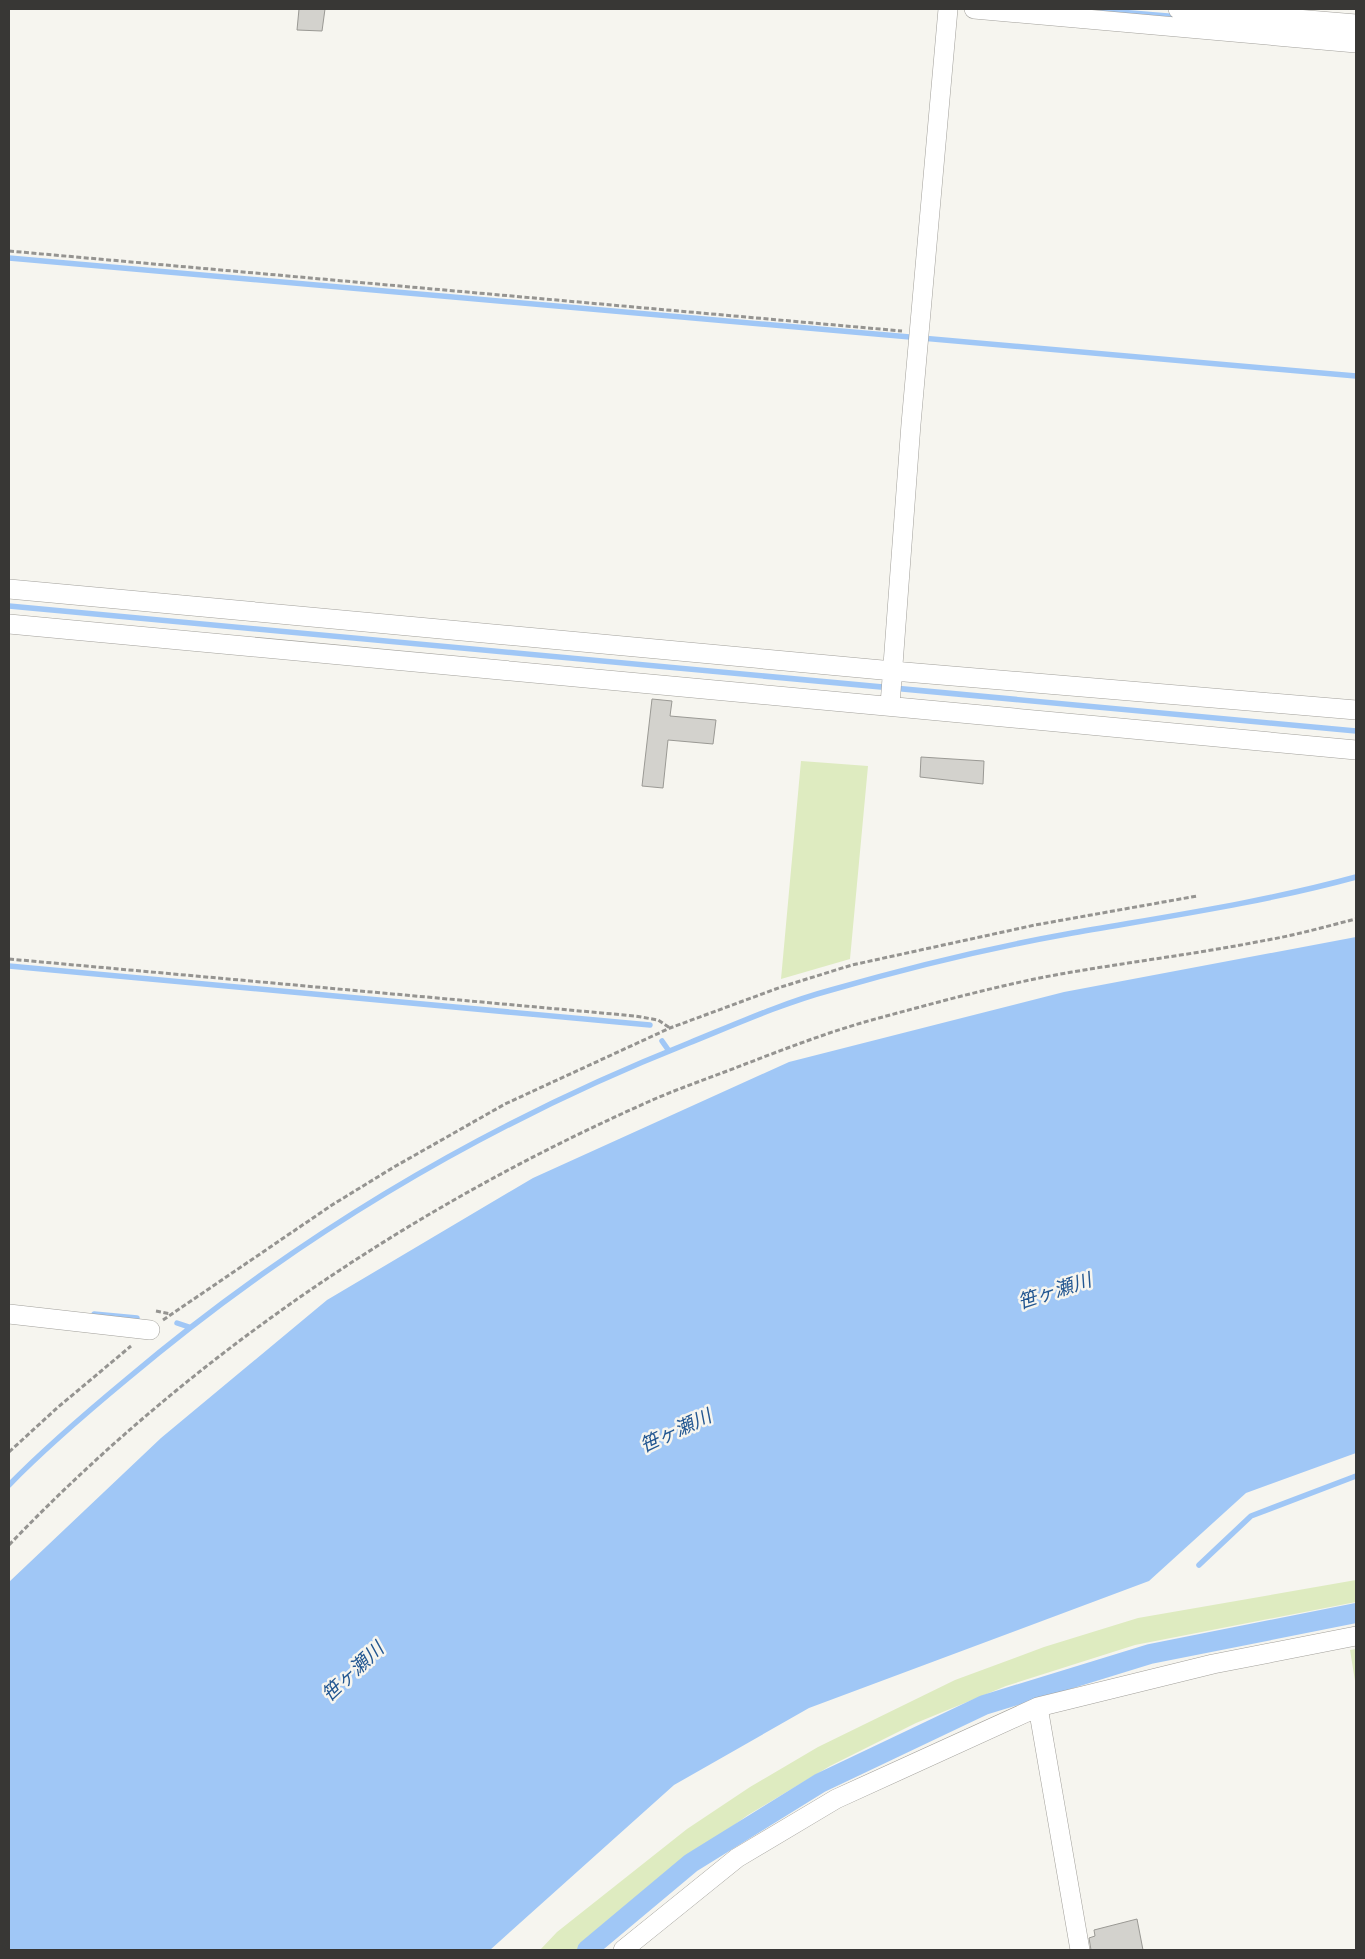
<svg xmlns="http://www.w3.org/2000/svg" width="1365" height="1959" viewBox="0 0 1365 1959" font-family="Commissioner,'Noto Sans JP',sans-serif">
<rect width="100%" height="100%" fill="#f6f5ef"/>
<path fill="#deebc0" d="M 801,761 L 868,766 L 850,959 L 781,979 Z
M 1356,1580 L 1356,1602 L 1135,1645 L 1006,1686 L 916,1723 L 830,1766 L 748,1815 L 677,1866 L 578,1950 L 540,1950 L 557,1932 L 687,1829 L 750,1787 L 818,1747 L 955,1680 L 1044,1647 L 1138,1618 Z
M 1356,1649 L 1356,1687 L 1350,1650 Z"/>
<path fill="#a0c7f6" d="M 1356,937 L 1356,1453 L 1246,1493 L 1149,1581 L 809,1708 L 674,1785 L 490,1950 L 9,1950 L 9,1582 L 161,1438 L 327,1300 L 533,1178 L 789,1062 L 1064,992 Z"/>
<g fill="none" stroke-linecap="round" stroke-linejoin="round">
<path stroke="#a0c7f6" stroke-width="5.5" d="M 1083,9 L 1180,17
M 9,258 L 1356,376
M 9,606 L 1356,731
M 9,966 L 650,1025
M 662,1041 L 669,1051
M 94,1314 L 137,1318
M 177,1323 L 189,1327
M 9,1485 C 46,1447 86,1413 127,1379 C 295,1237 485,1124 689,1043 C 736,1024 783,1003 831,990 C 907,968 989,948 1067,934 C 1163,917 1261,903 1356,877
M 1199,1565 L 1251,1516 L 1356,1476"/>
<path stroke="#a0c7f6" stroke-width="20" d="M 587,1950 L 691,1863 L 820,1783 L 984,1705 L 1150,1654 L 1356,1613"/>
</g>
<path fill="#d3d2cd" stroke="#9a9994" d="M 299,9 L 325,9 L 322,31 L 297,30 Z
M 652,699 L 672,701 L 670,716 L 716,720 L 713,744 L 668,740 L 663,788 L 642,786 Z
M 921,757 L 984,761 L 983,784 L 920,777 Z
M 1137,1919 L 1143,1950 L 1091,1950 L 1089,1938 L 1095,1936 L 1094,1930 Z"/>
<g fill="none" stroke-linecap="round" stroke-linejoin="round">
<g stroke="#a2a09b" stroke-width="20">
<path id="minor" d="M 974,9 L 1356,43
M 1178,9 L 1356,24
M 9,589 L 893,671 L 1356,710
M 9,624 L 1356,750
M 890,705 L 911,424 L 948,9
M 9,1314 L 150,1330
M 1038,1707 L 1080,1950
M 623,1950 L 737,1858 L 836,1799 L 1038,1707 L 1213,1664 L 1356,1636"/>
</g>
<path stroke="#959491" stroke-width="3" stroke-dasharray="5 2.5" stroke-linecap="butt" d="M 9,251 L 902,331
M 9,959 L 635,1016 L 658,1020 L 670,1028
M 156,1311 L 171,1314
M 163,1320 L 332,1205 L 394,1167 L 505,1104 L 670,1028 L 781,987 L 852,965 L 1035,925 L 1197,896
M 9,1452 L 57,1408 L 131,1346
M 9,1545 C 192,1354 415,1204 657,1098 C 683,1087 709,1078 735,1068 C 782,1050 830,1031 879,1018 C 942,1001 1007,983 1072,972 C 1137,961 1202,953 1267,940 C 1297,935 1327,926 1356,919"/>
<use href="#minor" stroke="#fff" stroke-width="19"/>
</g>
<g text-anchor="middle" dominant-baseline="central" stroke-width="5" stroke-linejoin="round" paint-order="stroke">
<g font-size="19" font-style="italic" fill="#235791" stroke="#f6f5ef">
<text transform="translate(1054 1290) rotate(-18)">笹ヶ瀬川</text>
<text transform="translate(675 1430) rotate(-25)">笹ヶ瀬川</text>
<text transform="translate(352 1671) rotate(-43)">笹ヶ瀬川</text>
</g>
</g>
<rect width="1365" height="1959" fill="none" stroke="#383735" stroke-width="20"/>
</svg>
